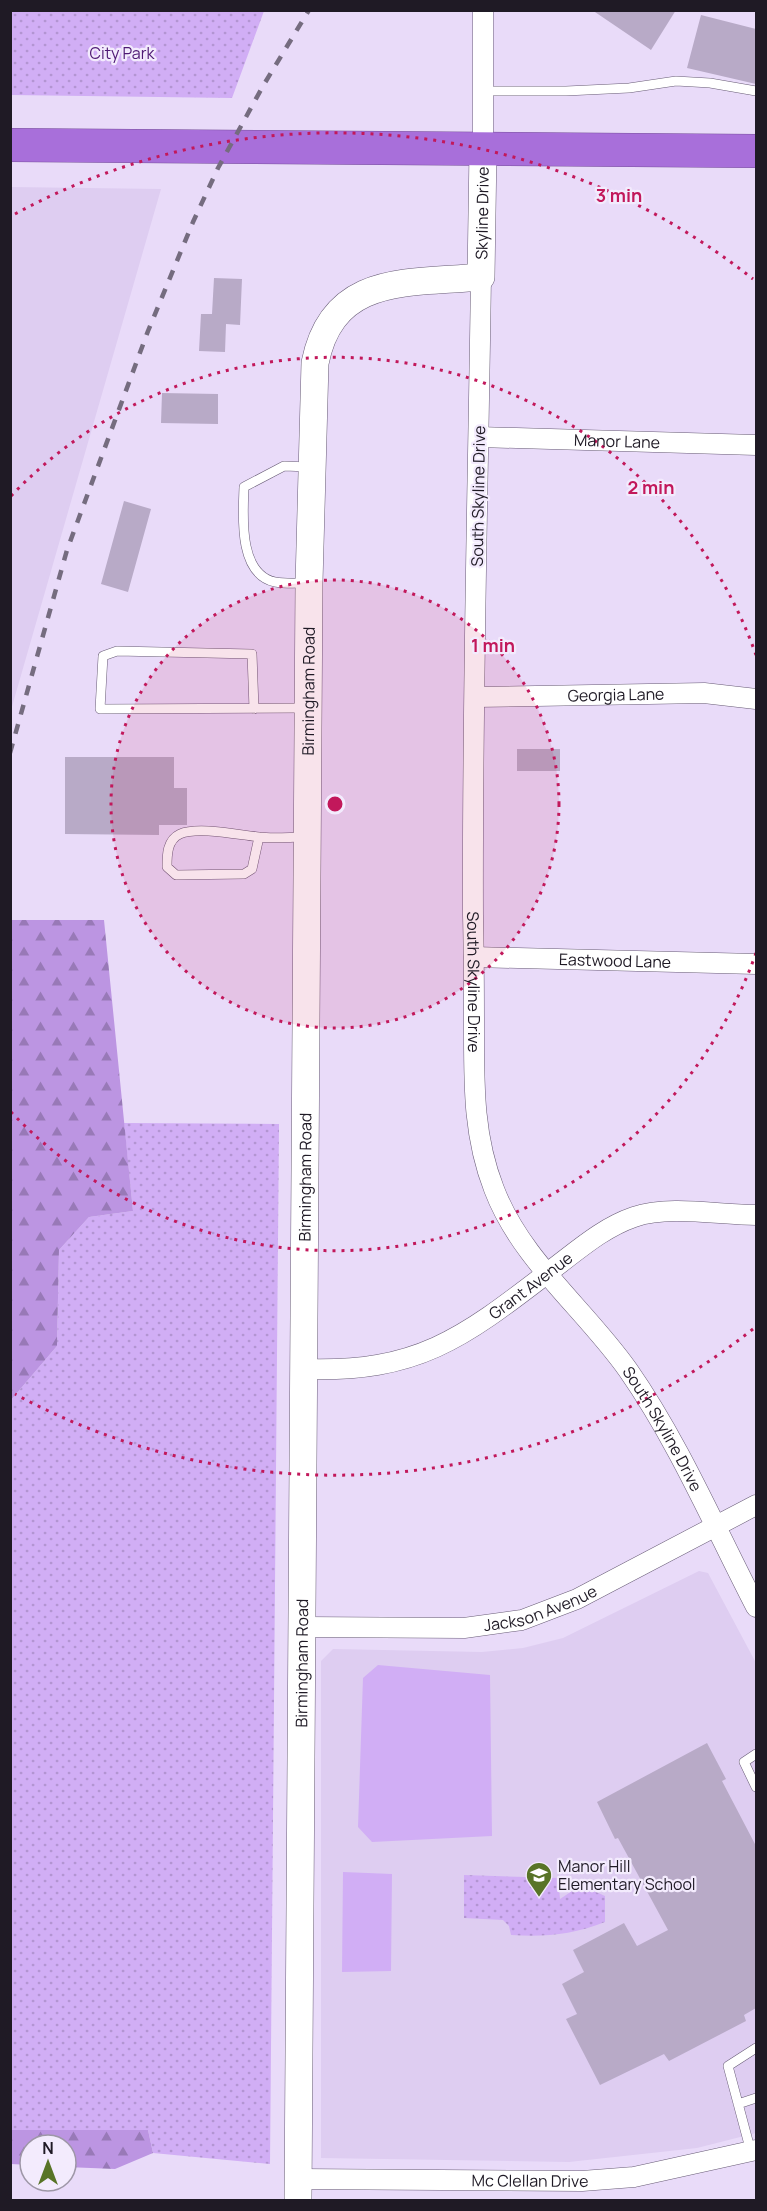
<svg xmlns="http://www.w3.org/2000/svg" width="767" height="2211" font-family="Manrope,sans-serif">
<defs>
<pattern id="green-dots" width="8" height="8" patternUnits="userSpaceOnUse" patternTransform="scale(1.5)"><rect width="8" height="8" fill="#d1aef5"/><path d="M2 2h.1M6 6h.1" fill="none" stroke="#b395d2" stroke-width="1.8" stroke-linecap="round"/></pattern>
<pattern id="forest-firs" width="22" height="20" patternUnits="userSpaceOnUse" patternTransform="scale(1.5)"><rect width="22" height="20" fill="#bc95e2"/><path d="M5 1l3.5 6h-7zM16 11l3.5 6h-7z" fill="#9879b7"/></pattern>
</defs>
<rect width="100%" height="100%" fill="#e9dbf9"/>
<path fill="#decdf1" d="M 11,187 L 161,189 L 11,710 L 10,187 Z
M 699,1571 L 708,1573 L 756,1663 L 756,2133 L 697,2148 L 569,2162 L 321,2158 L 321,1661 L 333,1649 L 482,1652 L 523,1648 L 563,1638 Z"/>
<path fill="url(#green-dots)" d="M 11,10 L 264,10 L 264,11 L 232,98 L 11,95 Z
M 124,1123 L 279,1124 L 270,2164 L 153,2153 L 148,2130 L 11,2130 L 11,1400 L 57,1346 L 59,1250 L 89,1217 L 133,1211 Z
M 464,1875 L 558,1878 L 560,1899 L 581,1885 L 605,1896 L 605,1922 C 572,1935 545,1937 511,1935 L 509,1926 L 503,1920 L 464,1918 Z"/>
<path fill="url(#forest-firs)" d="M 11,920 L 104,920 L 133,1211 L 89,1217 L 59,1250 L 57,1346 L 11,1400 Z
M 11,2130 L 148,2130 L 153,2153 L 115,2169 L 66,2167 L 66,2145 L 30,2145 L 30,2165 L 11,2164 Z"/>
<path fill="#d1aef5" d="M 378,1665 L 490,1675 L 492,1836 L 372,1842 L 358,1827 L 363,1678 Z
M 343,1872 L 392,1874 L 391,1971 L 342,1972 Z"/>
<path fill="#b8aac7" d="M 592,10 L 676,10 L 651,50 Z
M 701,15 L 756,29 L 756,84 L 687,68 Z
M 214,278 L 242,279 L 240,325 L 226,324 L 225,352 L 199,351 L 201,314 L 212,314 Z
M 162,393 L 218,394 L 218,424 L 161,423 Z
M 124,501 L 151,509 L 128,592 L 101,584 Z
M 517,749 L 560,749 L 560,771 L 517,771 Z
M 65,757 L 174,757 L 174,788 L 187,788 L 187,825 L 159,825 L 159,835 L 65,834 Z
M 707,1743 L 726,1779 L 722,1781 L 756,1846 L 756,2008 L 744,2015 L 746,2021 L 669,2061 L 664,2054 L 600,2085 L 566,2019 L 577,2014 L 562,1984 L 584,1972 L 573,1950 L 624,1923 L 637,1946 L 668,1930 L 618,1838 L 615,1839 L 597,1802 Z"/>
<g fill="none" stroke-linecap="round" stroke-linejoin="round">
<g stroke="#685c76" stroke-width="10">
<path id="lane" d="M 483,91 L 566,91 L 629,88 L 676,81 L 710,83 L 756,91
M 307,583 C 297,583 285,584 275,582 C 238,574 243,515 244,487 L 284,466 L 309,467
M 254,709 L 252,654 L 117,651 L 103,656 L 100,709 L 306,708
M 259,837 L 252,869 L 244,874 L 176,875 L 167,867 C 167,855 167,840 180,834 C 198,826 239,835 259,837 C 274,839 290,837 305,837
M 756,1754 L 744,1762 L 756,1787
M 738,2104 L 756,2098
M 751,2152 L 728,2066 L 756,2048"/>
</g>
<g stroke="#685c76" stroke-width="21">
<g id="street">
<path d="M 483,10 L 483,150"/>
<path id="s1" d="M 481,277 C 478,489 472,702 473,915 C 474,955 474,995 474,1035 C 474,1089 474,1138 494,1189 C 521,1260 585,1309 628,1370 C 679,1443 715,1528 756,1607"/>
<path id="s2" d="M 479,437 L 756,445"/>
<path id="s3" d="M 475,697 L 704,693 L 756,699"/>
<path id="s4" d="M 474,957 L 756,964"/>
<path id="s5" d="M 304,1369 C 419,1373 464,1337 550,1271 C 577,1251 602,1228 634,1217 C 670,1205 719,1215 756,1215"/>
<path id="s6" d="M 303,1627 L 464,1628 L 522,1620 L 577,1599 L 756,1505"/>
<path id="s7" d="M 299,2179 L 582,2181 L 634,2177 L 756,2150"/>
</g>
</g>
<g stroke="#685c76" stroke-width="28">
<g id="secondary">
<path id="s8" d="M 298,2200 L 309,583 L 315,363 C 333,273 408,284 481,277 L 483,150"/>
</g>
</g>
<g stroke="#78519b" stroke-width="34">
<path id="highway" d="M 10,145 L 756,151"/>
</g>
<use href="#lane" stroke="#fff" stroke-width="9"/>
<use href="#street" stroke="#fff" stroke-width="20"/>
<use href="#secondary" stroke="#fff" stroke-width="27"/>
<use href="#highway" stroke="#a86fda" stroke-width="33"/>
<path stroke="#756c7f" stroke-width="4.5" stroke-dasharray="10 10" stroke-linecap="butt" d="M 10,753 L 67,550 L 148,331 L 193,222 L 218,168 L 263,86 L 309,10"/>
</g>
<circle cx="335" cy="804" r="224" fill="#c2185b" fill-opacity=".12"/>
<g fill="none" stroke="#c2185b" stroke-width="3" stroke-dasharray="3 6">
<circle cx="335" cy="804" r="224"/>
<path d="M756 953A447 447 0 0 1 11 1112M11 496A447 447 0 0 1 756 655"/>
<path d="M753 1329A671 671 0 0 1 15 1394M15 214A671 671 0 0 1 753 279"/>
</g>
<defs>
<g id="school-pin" transform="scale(1.35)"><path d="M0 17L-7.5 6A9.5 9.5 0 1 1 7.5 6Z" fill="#587427" stroke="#f3ebfd"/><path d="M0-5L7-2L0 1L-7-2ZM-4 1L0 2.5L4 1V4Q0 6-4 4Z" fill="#fff"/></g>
</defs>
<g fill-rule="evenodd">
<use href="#school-pin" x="539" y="1875"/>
</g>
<g text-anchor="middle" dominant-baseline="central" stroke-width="4.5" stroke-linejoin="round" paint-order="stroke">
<g font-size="16" fill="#4e1974" stroke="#f3ebfd">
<text x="122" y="53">City Park</text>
</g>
<g font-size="16" fill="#1f1a25" stroke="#f3ebfd">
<text stroke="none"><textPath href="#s8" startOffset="2108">Skyline Drive</textPath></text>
<text stroke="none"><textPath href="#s2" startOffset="138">Manor Lane</textPath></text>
<text transform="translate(478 496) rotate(-89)">South Skyline Drive</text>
<text stroke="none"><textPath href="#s8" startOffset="1509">Birmingham Road</textPath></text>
<text stroke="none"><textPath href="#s3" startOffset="141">Georgia Lane</textPath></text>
<text stroke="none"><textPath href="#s4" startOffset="141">Eastwood Lane</textPath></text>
<text stroke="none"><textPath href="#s1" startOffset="705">South Skyline Drive</textPath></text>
<text stroke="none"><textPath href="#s8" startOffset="1023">Birmingham Road</textPath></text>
<text stroke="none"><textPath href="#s5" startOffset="248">Grant Avenue</textPath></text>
<text stroke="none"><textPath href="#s1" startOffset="1209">South Skyline Drive</textPath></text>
<text stroke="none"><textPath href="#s6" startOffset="240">Jackson Avenue</textPath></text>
<text stroke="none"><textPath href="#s8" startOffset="537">Birmingham Road</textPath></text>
<text stroke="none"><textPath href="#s7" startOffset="231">Mc Clellan Drive</textPath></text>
</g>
<g font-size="16" fill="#1f1a25" stroke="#f3ebfd" text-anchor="start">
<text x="558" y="1866">Manor Hill<tspan x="558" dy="18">Elementary School</tspan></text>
</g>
</g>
<circle cx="335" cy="804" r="9" fill="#c2185b" stroke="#f3ebfd" stroke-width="3"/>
<g font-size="18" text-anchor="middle" font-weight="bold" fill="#c2185b" stroke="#f3ebfd" stroke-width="4.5" stroke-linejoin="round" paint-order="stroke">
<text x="619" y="202">3 min</text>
<text x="651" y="494">2 min</text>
<text x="493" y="652">1 min</text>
</g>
<rect width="767" height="2211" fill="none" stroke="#1f1a25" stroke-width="24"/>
<g transform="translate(48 2163)"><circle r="28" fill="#f3ebfd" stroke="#9e97a7" stroke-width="1.5"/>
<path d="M0-4.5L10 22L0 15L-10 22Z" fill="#587427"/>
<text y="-9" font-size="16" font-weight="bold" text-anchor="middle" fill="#1f1a25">N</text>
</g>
</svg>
